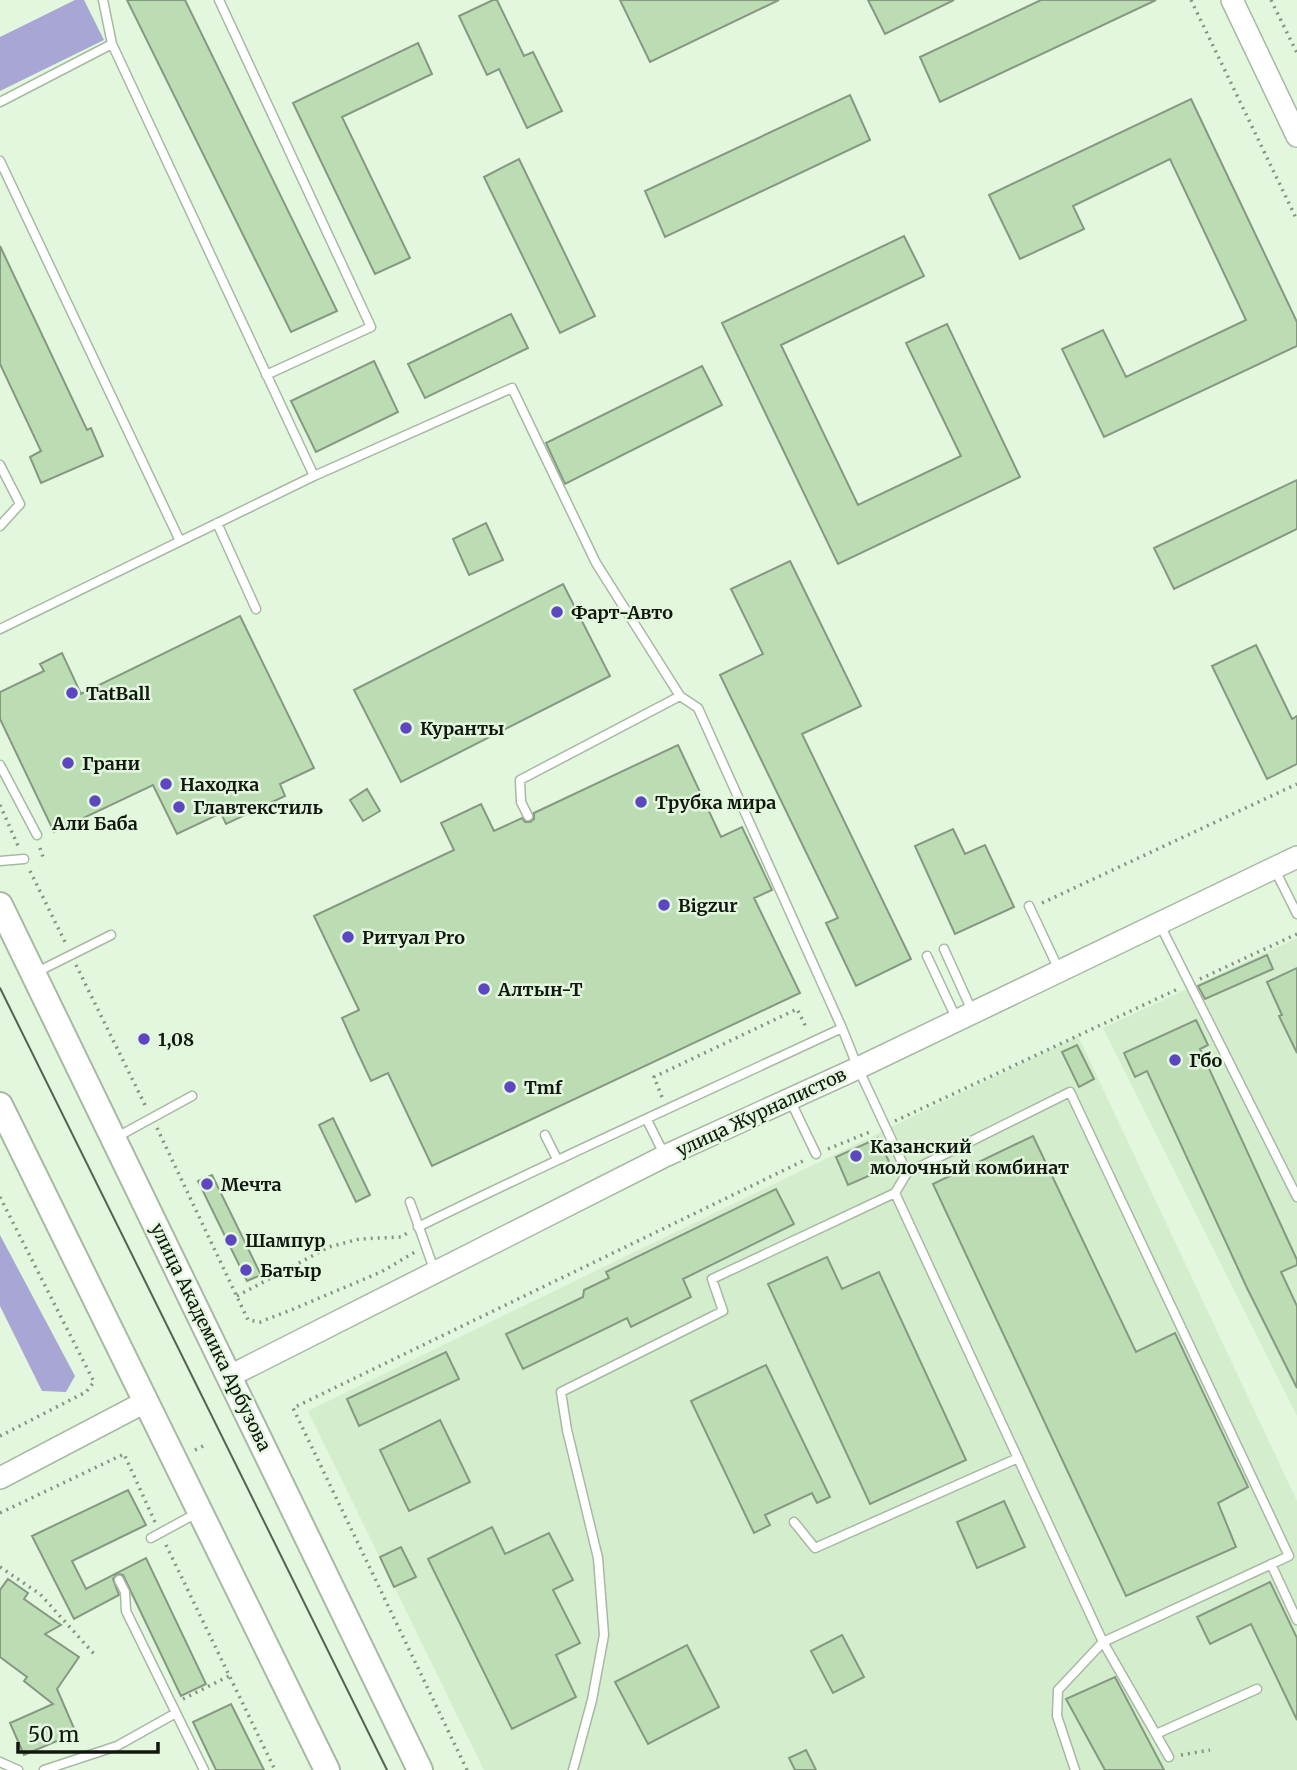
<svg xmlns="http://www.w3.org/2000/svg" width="1297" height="1770" font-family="Merriweather,serif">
<rect width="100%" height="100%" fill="#e2f7dd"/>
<path fill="#d3edcd" d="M 1297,938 L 1297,1416 L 1103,1028 Z
M 1078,1036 L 1297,1501 L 1297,1770 L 484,1770 L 308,1411 Z"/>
<path fill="#a7a6d4" d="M 75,0 L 84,0 L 104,40 L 0,91 L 0,37 Z
M 0,1235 L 75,1376 L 66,1392 L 42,1391 L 0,1306 Z"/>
<path fill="#bcddb4" stroke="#859981" stroke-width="2" d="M 127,0 L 185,0 L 337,311 L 291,332 Z
M 493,0 L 497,0 L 524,56 L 533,52 L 562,111 L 527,128 L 499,69 L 487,75 L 459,16 Z
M 620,0 L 779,0 L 650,62 Z
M 868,0 L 954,0 L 885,34 Z
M 1041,0 L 1156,0 L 940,102 L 920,57 Z
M 418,43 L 432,74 L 342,117 L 410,258 L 375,274 L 293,103 Z
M 850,95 L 870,140 L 665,237 L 645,191 Z
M 1191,99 L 1297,322 L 1297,346 L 1104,437 L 1062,349 L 1103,330 L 1126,377 L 1246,320 L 1170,159 L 1073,206 L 1084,229 L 1020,259 L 989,195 Z
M 519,159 L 595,316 L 560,333 L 484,177 Z
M 904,236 L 924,276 L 781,345 L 858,505 L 961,456 L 906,343 L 947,324 L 1020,477 L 838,564 L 722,323 Z
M 0,246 L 87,430 L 91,428 L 103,456 L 41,483 L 30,457 L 41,451 L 0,364 Z
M 511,314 L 528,348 L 425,398 L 408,364 Z
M 374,361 L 398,412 L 316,452 L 291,401 Z
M 702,366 L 722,405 L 565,484 L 546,443 Z
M 1297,480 L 1297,529 L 1174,589 L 1154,548 Z
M 486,523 L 503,560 L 469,575 L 453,539 Z
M 790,561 L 861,706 L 802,734 L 911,959 L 856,986 L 826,923 L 838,918 L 720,675 L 763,654 L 731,589 Z
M 563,584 L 610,676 L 401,782 L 354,690 Z
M 240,616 L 314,768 L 280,784 L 285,796 L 226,824 L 221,813 L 177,834 L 153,785 L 54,832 L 0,719 L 0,692 L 44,671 L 40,664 L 62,653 L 81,694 Z
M 1256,645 L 1292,719 L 1297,716 L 1297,764 L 1267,779 L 1212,666 Z
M 678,745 L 721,837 L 742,827 L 772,890 L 754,898 L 800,993 L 432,1166 L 388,1073 L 371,1081 L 356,1049 L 342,1018 L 359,1010 L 314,916 L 454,850 L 441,823 L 481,804 L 494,831 L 522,818 L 525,822 L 530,822 L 534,819 L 534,813 Z
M 367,789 L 380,811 L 363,821 L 350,800 Z
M 953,829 L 965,854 L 985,845 L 1014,907 L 955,934 L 915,846 Z
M 1267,955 L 1273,969 L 1205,999 L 1198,986 Z
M 1297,968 L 1297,1053 L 1279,1016 L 1282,1015 L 1267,982 Z
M 1196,1020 L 1208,1045 L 1200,1049 L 1297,1260 L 1297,1265 L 1281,1272 L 1297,1306 L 1297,1388 L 1247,1288 L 1147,1071 L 1135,1077 L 1124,1053 Z
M 1077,1045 L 1094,1079 L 1079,1087 L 1062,1052 Z
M 333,1118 L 370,1195 L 356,1202 L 319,1125 Z
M 1033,1136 L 1136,1352 L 1175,1333 L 1248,1487 L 1218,1503 L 1236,1547 L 1126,1596 L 933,1184 Z
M 878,1138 L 891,1166 L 848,1185 L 836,1157 Z
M 212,1175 L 261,1275 L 247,1281 L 198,1181 Z
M 776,1189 L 794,1224 L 683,1279 L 691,1297 L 631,1327 L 627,1318 L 523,1369 L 506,1334 L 583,1297 L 584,1290 L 609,1278 L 606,1272 Z
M 827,1257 L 842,1289 L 879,1272 L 966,1460 L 870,1504 L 768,1284 Z
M 446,1352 L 459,1379 L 359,1426 L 347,1399 Z
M 766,1365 L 830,1497 L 817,1503 L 812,1493 L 765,1515 L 770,1525 L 754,1533 L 691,1401 Z
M 440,1420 L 470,1482 L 409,1511 L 380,1450 Z
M 128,1490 L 146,1525 L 72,1561 L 86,1589 L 146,1558 L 206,1684 L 181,1696 L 123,1575 L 117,1574 L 113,1579 L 119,1595 L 74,1619 L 32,1536 Z
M 1004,1501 L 1025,1547 L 977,1568 L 957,1522 Z
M 492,1527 L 505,1554 L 549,1533 L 573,1580 L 553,1590 L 580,1643 L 556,1655 L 576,1697 L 512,1729 L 428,1559 Z
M 401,1547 L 416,1577 L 394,1587 L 380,1557 Z
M 8,1579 L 28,1593 L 24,1599 L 61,1625 L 45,1634 L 79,1657 L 57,1689 L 76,1733 L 24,1755 L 10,1723 L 53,1704 L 24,1681 L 27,1677 L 0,1657 L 0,1590 Z
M 1270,1582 L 1297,1638 L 1297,1720 L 1251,1624 L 1210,1644 L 1197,1617 Z
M 842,1635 L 864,1677 L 833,1693 L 811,1651 Z
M 687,1645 L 719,1707 L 648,1744 L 615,1682 Z
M 1115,1677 L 1164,1770 L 1105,1770 L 1066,1699 Z
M 231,1704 L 264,1770 L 216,1770 L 193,1722 Z
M 806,1750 L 816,1770 L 795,1770 L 789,1758 Z"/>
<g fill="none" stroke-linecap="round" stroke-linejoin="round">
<g stroke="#a6baa2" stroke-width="11">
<path id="lane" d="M 103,0 L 112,44 L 314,476
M 219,0 L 371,327 L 266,375
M 0,102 L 112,44
M 0,161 L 180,541
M 0,465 L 20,504 L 0,526
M 217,523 L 256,609
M 0,629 L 314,476 L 512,388 L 596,563 L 680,696 L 698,708 L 842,1028 L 858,1068 L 907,1173 L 895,1193 L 712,1279 L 723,1311 L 561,1392 L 567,1430 L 598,1558 L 604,1635 L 592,1700 L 573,1770
M 0,765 L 37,835
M 528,816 L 521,802 L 520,780 L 680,696
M 0,861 L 24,859
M 1275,870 L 1297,914
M 1029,906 L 1059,970
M 1160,925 L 1297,1197
M 944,949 L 973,1013
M 927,956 L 957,1020
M 35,973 L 111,935
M 790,1100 L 816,1154
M 647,1120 L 665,1156
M 545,1135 L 557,1159
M 117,1137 L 192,1096
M 907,1173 L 1070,1092 L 1289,1556 L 1103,1642 L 1169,1757
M 895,1193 L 1103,1642 L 1058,1690 L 1057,1716 L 1075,1770
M 410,1202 L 435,1272
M 418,1227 C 558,1158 701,1094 842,1028
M 794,1522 L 815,1548 L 1018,1458
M 151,1538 L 197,1513
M 1271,1564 L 1297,1620
M 119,1580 L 125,1592 L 126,1611 L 204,1770
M 1156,1734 L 1257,1689
M 0,1762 L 18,1770
M 44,1770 L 117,1746 L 176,1713"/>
</g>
<g stroke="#a6baa2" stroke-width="24">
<path id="secondary" d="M 1232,0 L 1297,136
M 230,1376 L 665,1156 L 858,1068 L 1297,857
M 0,1478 L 145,1402"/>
</g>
<g stroke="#a6baa2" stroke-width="28">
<path id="primary" d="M 0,905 L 420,1770
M 0,1105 L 327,1770"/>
</g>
<path stroke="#859481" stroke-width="3.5" stroke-dasharray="2 5" stroke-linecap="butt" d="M 1191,0 L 1297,220
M 1271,0 L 1297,53
M 0,805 L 19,848
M 40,848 L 44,860
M 30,871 L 67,946
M 1042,903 L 1297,784
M 76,965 L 147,1109
M 1200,979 L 1297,934
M 662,1097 L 654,1077 L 797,1009 L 807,1029
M 895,1121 L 1180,988
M 157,1128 L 248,1320 L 260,1322 L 291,1310 L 381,1272 L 415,1252
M 828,1149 L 872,1131
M 0,1197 L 94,1382 L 86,1392 L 0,1436
M 237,1296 L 329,1247 L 359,1239 L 401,1237 L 409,1232
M 195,1450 L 207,1444
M 0,1513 L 124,1454 L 155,1522
M 166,1545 L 275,1770
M 0,1567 L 40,1594 L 95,1655
M 183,1699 L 229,1676
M 1181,1755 L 1210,1750
M 467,1770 L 293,1408 L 805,1160"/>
<use href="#lane" stroke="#fff" stroke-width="8"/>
<use href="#secondary" stroke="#fff" stroke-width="21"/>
<use href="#primary" stroke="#fff" stroke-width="24"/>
<path stroke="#556152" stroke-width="2" d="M 0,988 L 387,1770"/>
</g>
<g fill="#5d47c0" stroke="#e2f7dd" stroke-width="2.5">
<circle cx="557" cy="612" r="7"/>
<circle cx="72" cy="693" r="7"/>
<circle cx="406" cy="728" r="7"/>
<circle cx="68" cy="763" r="7"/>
<circle cx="166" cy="784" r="7"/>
<circle cx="95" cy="801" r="7"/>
<circle cx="641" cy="802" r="7"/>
<circle cx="179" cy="807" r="7"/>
<circle cx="664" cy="905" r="7"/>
<circle cx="348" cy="937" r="7"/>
<circle cx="484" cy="989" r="7"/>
<circle cx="144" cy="1039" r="7"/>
<circle cx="1175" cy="1060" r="7"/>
<circle cx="510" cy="1087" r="7"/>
<circle cx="856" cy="1156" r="7"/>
<circle cx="207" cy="1184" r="7"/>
<circle cx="231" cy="1240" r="7"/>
<circle cx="246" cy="1270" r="7"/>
</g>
<g text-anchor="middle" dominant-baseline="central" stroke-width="5" stroke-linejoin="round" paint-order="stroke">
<g font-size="18" font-weight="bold" fill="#10170e" stroke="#e2f7dd" text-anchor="start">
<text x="571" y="612">Фарт-Авто</text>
<text x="86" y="693">TatBall</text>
<text x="420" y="728">Куранты</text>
<text x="82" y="763">Грани</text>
<text x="180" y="784">Находка</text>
<text x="655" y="802">Трубка мира</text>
<text x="193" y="807">Главтекстиль</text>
<text x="95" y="823" text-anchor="middle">Али Баба</text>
<text x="678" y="905">Bigzur</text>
<text x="362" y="937">Ритуал Pro</text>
<text x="498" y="989">Алтын-Т</text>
<text x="158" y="1039">1,08</text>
<text x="1189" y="1060">Гбо</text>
<text x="524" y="1087">Tmf</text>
<text x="870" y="1146">Казанский<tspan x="870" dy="21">молочный комбинат</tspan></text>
<text x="221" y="1184">Мечта</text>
<text x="245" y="1240">Шампур</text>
<text x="260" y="1270">Батыр</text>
</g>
<g font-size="18" fill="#10170e" stroke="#e2f7dd">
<text transform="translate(761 1112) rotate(-25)">улица Журналистов</text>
<text transform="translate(211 1337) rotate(64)">улица Академика Арбузова</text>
</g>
</g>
<path d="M18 1742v10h140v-10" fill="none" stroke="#10170e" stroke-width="3.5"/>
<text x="28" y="1742" font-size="21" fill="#10170e" stroke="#e2f7dd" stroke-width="5" paint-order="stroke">50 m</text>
</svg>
